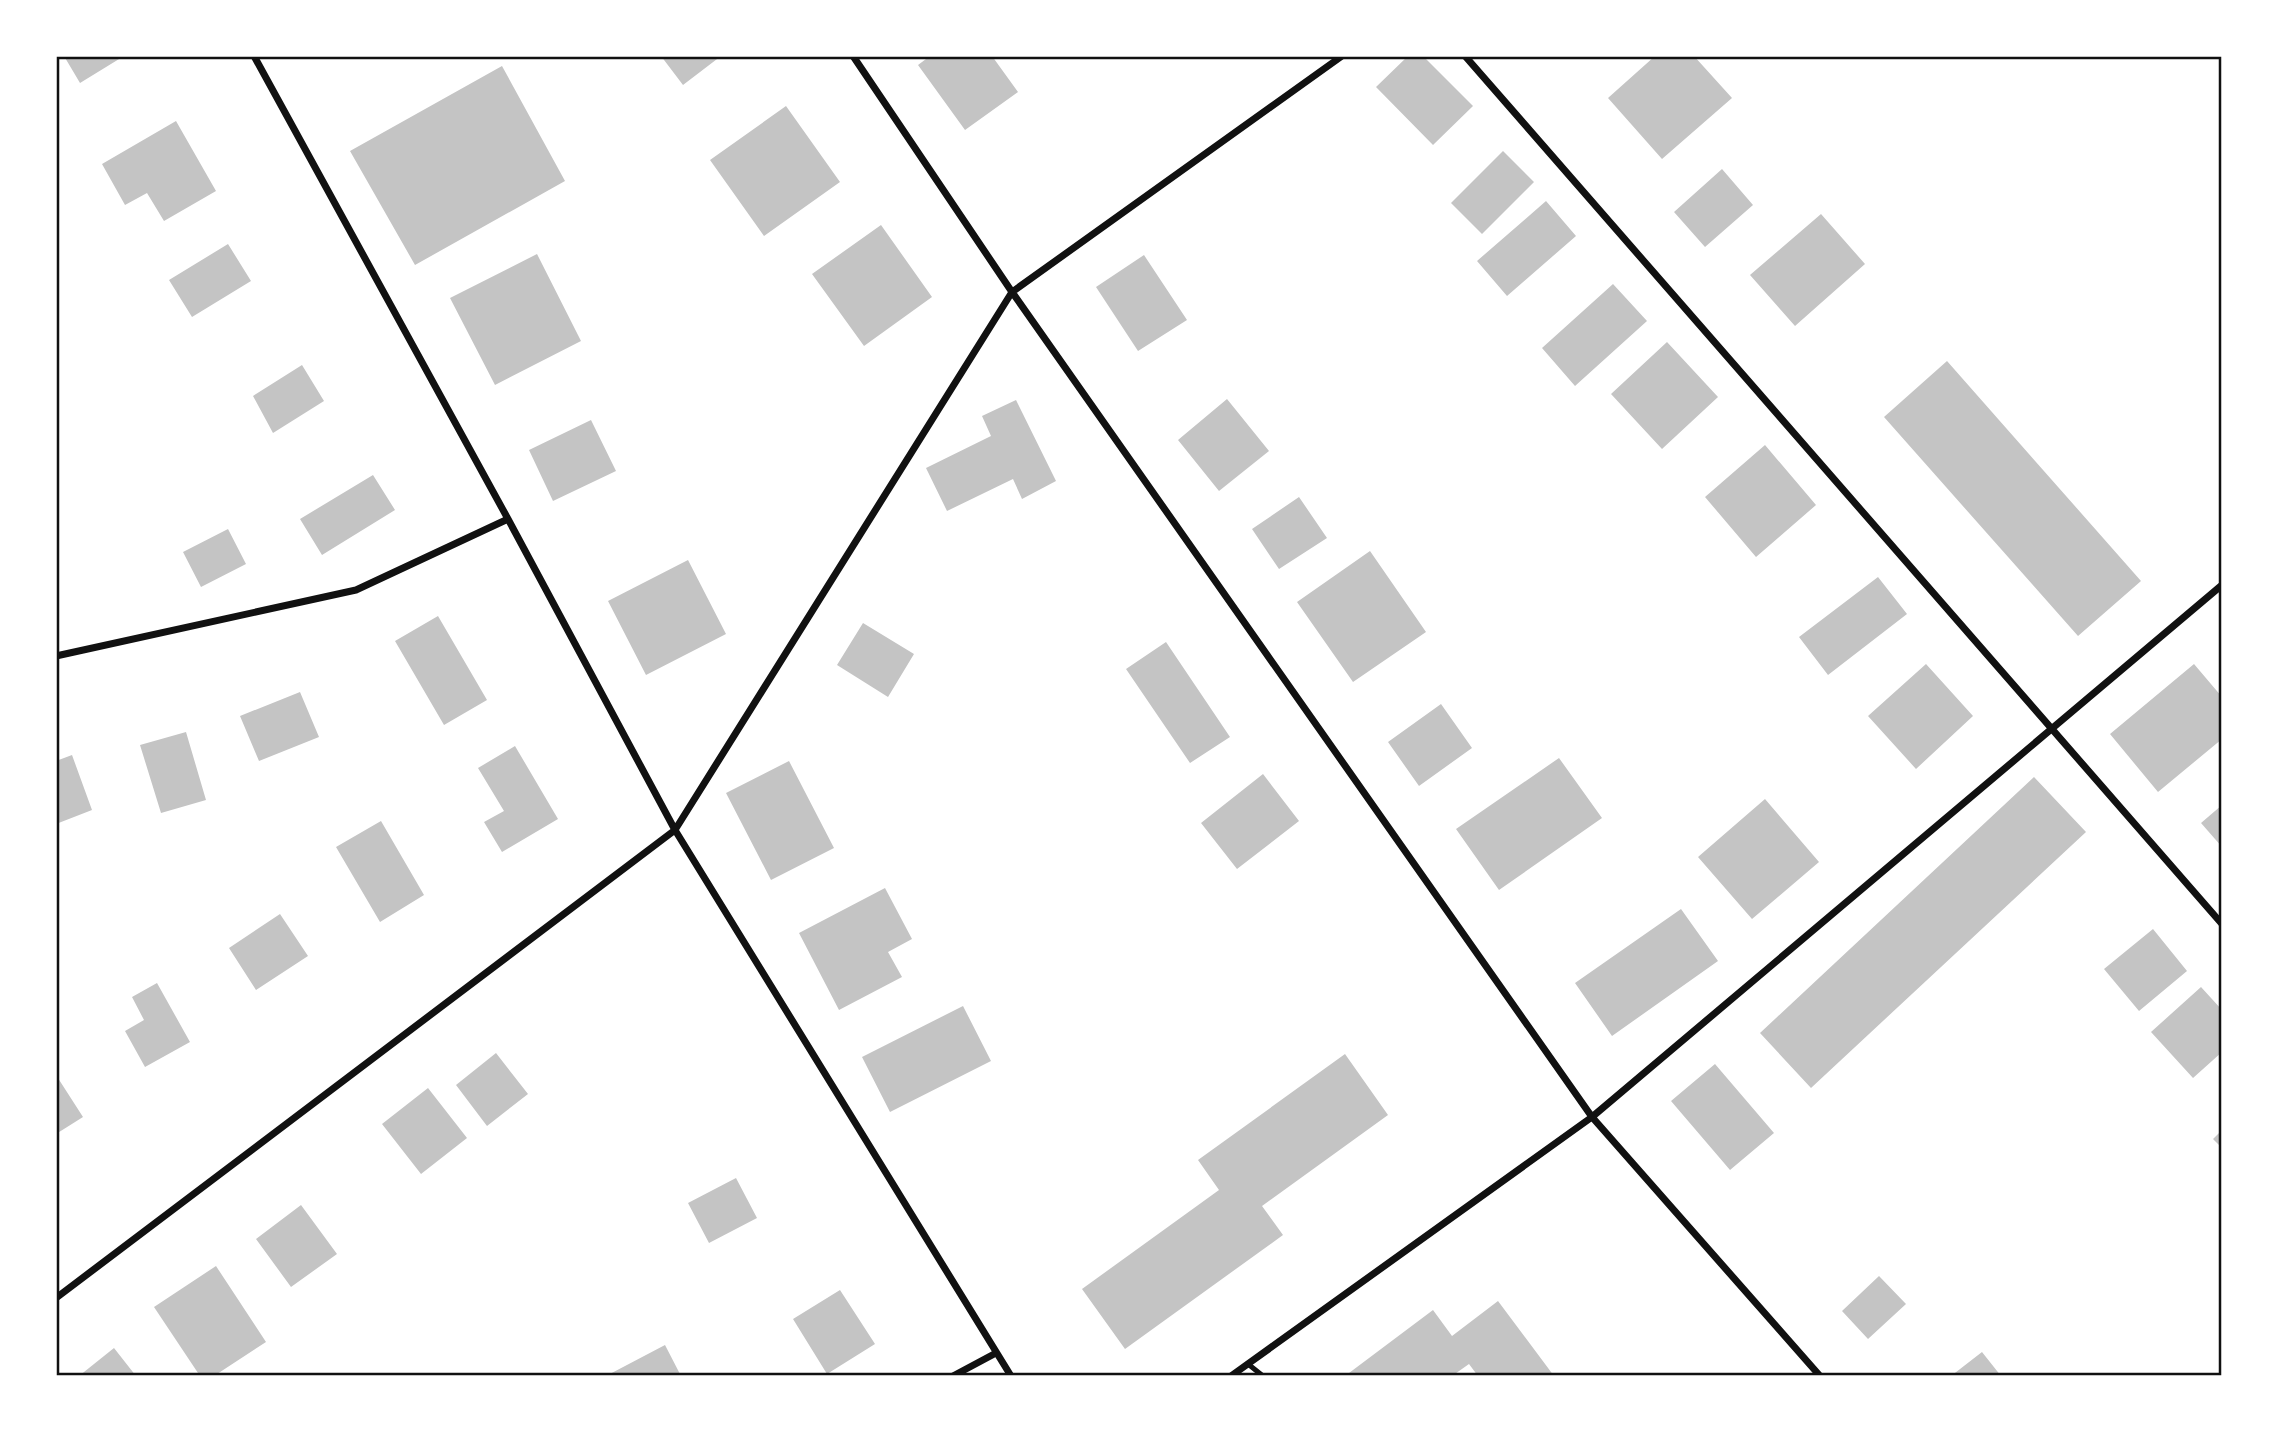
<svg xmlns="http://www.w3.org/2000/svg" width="2278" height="1432" font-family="'PT Sans Narrow',sans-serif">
<rect width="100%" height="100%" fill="#fff"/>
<path fill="#c4c4c4" d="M 64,56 L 124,56 L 80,83 Z
M 661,56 L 721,56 L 683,85 Z
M 930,56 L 992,56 L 1018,92 L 965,130 L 918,65 Z
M 1408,56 L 1423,56 L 1473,106 L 1433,145 L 1376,87 Z
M 1655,56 L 1694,56 L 1732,98 L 1662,159 L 1608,98 Z
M 502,66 L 565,181 L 415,265 L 350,151 Z
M 786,106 L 840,182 L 764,236 L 710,160 Z
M 176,121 L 216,191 L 164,221 L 147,193 L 125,205 L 102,164 Z
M 1503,151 L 1534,182 L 1482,234 L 1451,203 Z
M 1722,169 L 1753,205 L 1705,247 L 1674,212 Z
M 1546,201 L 1576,236 L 1507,296 L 1477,261 Z
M 1821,214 L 1865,264 L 1795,326 L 1750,275 Z
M 881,225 L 932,297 L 864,346 L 812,274 Z
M 228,244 L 251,281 L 192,317 L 169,280 Z
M 537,254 L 581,341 L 495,385 L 450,298 Z
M 1144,255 L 1187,320 L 1138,351 L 1096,287 Z
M 1613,284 L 1647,321 L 1575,386 L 1542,348 Z
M 1667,342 L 1718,397 L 1662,449 L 1611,394 Z
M 1947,361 L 2141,581 L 2078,636 L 1884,417 Z
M 302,365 L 324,401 L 273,433 L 253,396 Z
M 1227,399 L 1269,451 L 1219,491 L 1178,440 Z
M 1016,400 L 1056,481 L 1022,499 L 1013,479 L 947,511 L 926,468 L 991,436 L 982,416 Z
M 591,420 L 616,471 L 553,501 L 529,450 Z
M 1765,445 L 1816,505 L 1756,557 L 1705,497 Z
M 373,475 L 395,510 L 322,555 L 300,519 Z
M 1299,497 L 1327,538 L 1279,569 L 1252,529 Z
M 228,529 L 246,564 L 201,587 L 183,552 Z
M 1370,551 L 1426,632 L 1353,682 L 1297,602 Z
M 688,560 L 726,634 L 646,675 L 608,601 Z
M 1878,577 L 1907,614 L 1828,675 L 1799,637 Z
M 438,616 L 487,700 L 444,725 L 395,641 Z
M 863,623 L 914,654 L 888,697 L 837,665 Z
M 1166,642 L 1230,737 L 1190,763 L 1126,669 Z
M 1926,664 L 1973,716 L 1916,769 L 1868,716 Z
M 2194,664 L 2222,697 L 2222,739 L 2158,792 L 2110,734 Z
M 300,692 L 319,737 L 259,761 L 240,716 Z
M 1441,704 L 1472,748 L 1419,786 L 1388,742 Z
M 186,732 L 206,800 L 161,813 L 140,745 Z
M 515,746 L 558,819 L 502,852 L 484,822 L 504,811 L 478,768 Z
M 72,755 L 92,810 L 56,824 L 56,761 Z
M 1559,758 L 1602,818 L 1499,890 L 1456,829 Z
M 789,761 L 834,848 L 771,880 L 726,793 Z
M 1263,774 L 1299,821 L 1237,869 L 1201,823 Z
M 2034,777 L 2086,832 L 1811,1088 L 1760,1033 Z
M 1765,799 L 1819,862 L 1752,919 L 1698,857 Z
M 2222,805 L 2222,847 L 2201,823 Z
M 381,821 L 424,895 L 380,922 L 336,847 Z
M 885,888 L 912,939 L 888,952 L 902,977 L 839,1010 L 799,933 Z
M 1681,909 L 1718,961 L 1612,1036 L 1575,983 Z
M 280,914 L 308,956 L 256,990 L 229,948 Z
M 2153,929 L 2187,971 L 2139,1011 L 2104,969 Z
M 157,983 L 190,1042 L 145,1067 L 125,1031 L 144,1020 L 132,997 Z
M 2201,987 L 2222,1010 L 2222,1052 L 2193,1078 L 2151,1032 Z
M 963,1006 L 991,1061 L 890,1112 L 862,1057 Z
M 496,1053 L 528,1094 L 487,1126 L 456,1085 Z
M 1345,1054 L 1388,1115 L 1262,1206 L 1283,1235 L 1125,1349 L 1082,1289 L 1219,1190 L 1198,1160 Z
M 1715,1064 L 1774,1133 L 1730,1170 L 1671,1101 Z
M 56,1075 L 83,1117 L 56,1134 Z
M 428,1088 L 467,1138 L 421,1174 L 382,1124 Z
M 2222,1130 L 2222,1148 L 2213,1139 Z
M 736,1178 L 757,1218 L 709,1243 L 688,1203 Z
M 301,1205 L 337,1254 L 291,1287 L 256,1239 Z
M 216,1266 L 266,1342 L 214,1376 L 200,1376 L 154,1307 Z
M 1879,1276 L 1906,1304 L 1868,1339 L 1842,1311 Z
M 840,1290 L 875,1344 L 827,1374 L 793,1319 Z
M 1498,1301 L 1554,1376 L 1478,1376 L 1469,1364 L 1452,1376 L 1345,1376 L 1433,1310 L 1452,1336 Z
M 665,1345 L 681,1376 L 606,1376 Z
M 114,1348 L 136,1376 L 79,1376 Z
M 1982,1352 L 2001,1376 L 1951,1376 Z"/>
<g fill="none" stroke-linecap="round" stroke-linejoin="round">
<path stroke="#111" stroke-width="5" d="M 1248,1364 L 1263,1376"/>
<path stroke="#111" stroke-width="7" d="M 254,56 L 508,519 L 675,830 L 1011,1376
M 853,56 L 1012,292 L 1592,1117 L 1820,1376
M 1465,56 L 2222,924
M 56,656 L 356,590 L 508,519
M 56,1298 L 675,830 L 1012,292 L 1342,56
M 953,1376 L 996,1353
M 1231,1376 L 1592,1117 L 2222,585"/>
</g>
<rect width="2278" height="1432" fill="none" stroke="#ffffff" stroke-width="116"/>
<rect x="58" y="58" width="2162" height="1316" fill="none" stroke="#111" stroke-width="2.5"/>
</svg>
